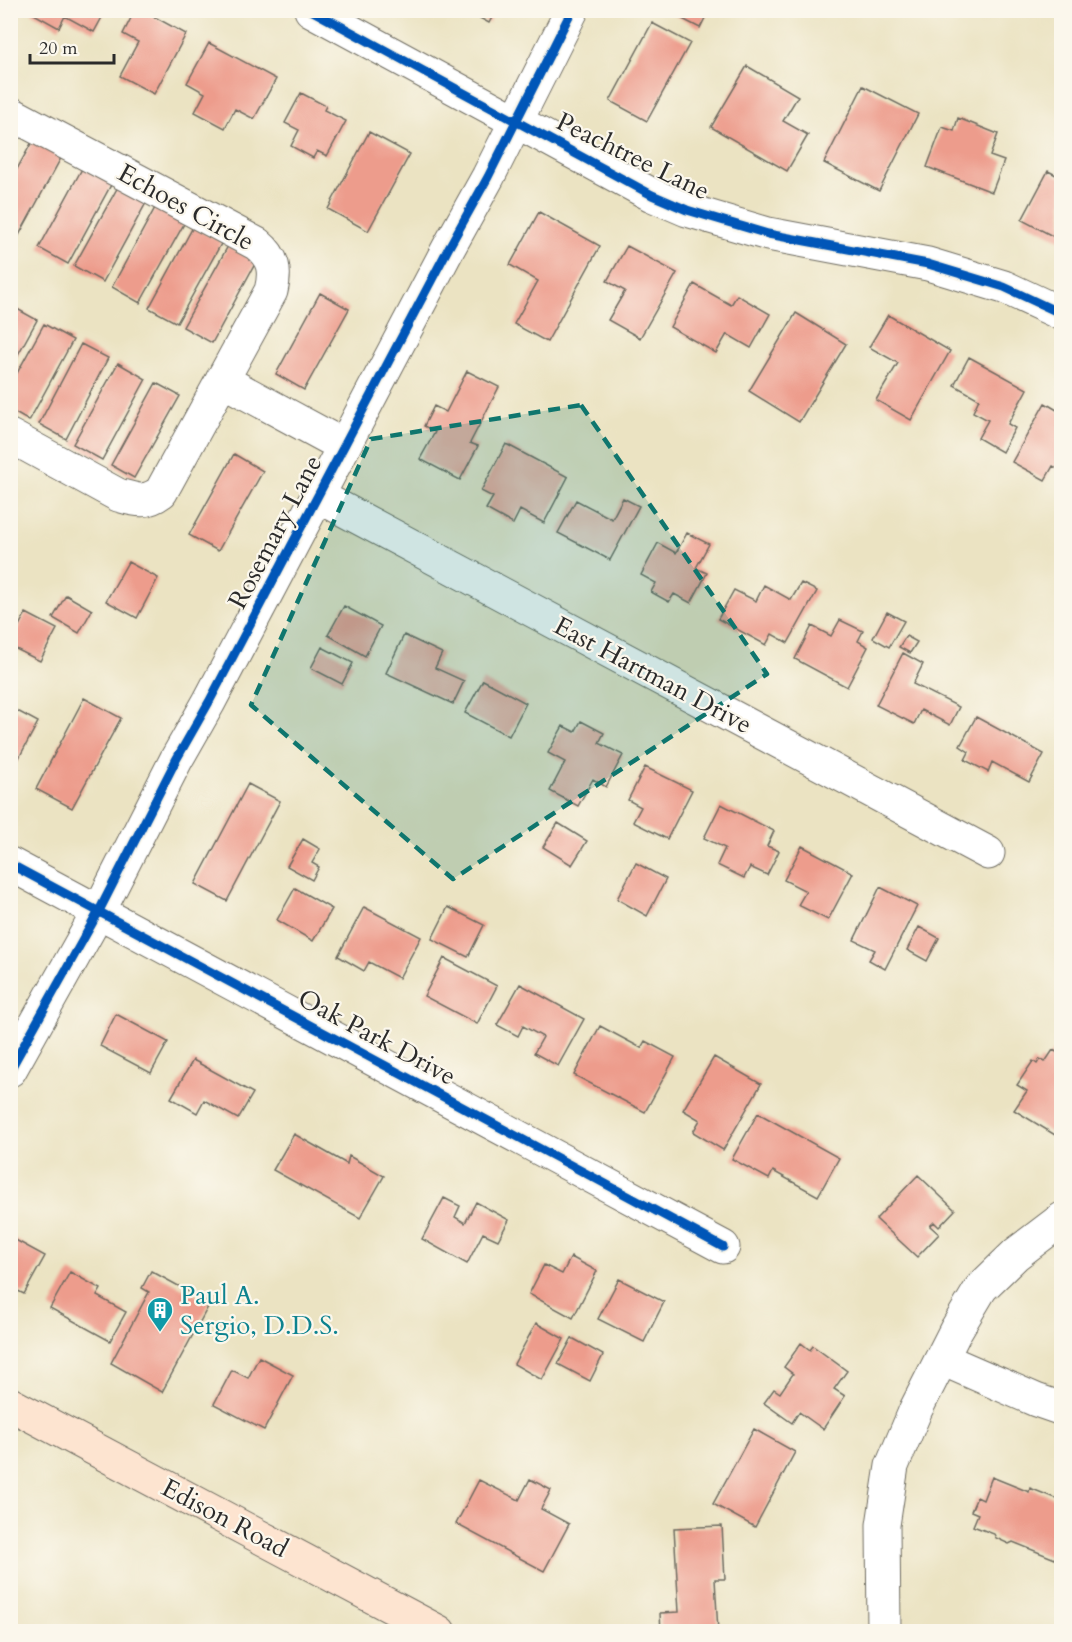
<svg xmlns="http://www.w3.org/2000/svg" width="1072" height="1642" font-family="Cardo,serif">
<rect width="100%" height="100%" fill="#fbf7ec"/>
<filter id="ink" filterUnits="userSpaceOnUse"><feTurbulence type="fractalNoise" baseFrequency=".0167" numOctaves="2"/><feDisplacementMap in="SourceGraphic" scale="12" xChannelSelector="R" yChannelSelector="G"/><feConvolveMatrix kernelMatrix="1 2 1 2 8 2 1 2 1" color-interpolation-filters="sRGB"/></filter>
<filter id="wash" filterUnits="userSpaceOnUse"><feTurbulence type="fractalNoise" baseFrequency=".008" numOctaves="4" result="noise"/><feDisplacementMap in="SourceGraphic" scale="24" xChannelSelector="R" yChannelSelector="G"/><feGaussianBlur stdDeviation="1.35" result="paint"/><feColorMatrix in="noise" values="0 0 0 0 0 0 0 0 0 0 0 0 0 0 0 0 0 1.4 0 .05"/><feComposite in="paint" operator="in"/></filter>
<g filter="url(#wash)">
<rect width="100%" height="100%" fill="#ebe3c2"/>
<g id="blocks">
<path fill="#ed9c8c" d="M 33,10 L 106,10 L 94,32 L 65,16 L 59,28 L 32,13 Z
M 135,10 L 142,10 L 186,34 L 154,94 L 120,76 L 138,42 L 123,34 Z
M 465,10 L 496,10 L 489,23 Z
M 665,10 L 709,10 L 700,28 Z
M 652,23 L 690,43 L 647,121 L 610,101 Z
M 209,43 L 276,79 L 254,119 L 235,109 L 225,128 L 195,112 L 205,93 L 187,83 Z
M 747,66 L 798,96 L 783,121 L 808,135 L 787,171 L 711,127 Z
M 863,86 L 918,114 L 879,191 L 824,163 Z
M 301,93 L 326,106 L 324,110 L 346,121 L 327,156 L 317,151 L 313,158 L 291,146 L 299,130 L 285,123 Z
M 958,118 L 998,134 L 990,156 L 1004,161 L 992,192 L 927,167 L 942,127 L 954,131 Z
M 369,132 L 410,154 L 368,231 L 328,209 Z
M 33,140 L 62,156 L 18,237 L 10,233 L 10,182 Z
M 83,167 L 112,183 L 68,264 L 39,248 Z
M 1048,171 L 1062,178 L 1062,241 L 1022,220 Z
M 119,185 L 147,201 L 103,282 L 74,266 Z
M 156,206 L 185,222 L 140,303 L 112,287 Z
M 539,212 L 600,246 L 547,342 L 514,324 L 538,281 L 510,265 Z
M 193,227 L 222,242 L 177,323 L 149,308 Z
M 228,246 L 256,262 L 212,343 L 183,327 Z
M 627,246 L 677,273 L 640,338 L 608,320 L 625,291 L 607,281 Z
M 694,284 L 731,305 L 737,295 L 770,314 L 751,348 L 727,334 L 716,353 L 670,327 Z
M 320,293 L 349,309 L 304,390 L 276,374 Z
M 10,305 L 37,320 L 10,369 Z
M 796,313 L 846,344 L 799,422 L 749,391 Z
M 888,315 L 950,351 L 911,420 L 876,400 L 898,363 L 869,347 Z
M 44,324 L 73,340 L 29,421 L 10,410 L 10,386 Z
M 81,344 L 108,358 L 66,439 L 39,424 Z
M 969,357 L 1027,389 L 1008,424 L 1015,428 L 1002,452 L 978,438 L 988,420 L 973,412 L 979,399 L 954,385 Z
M 118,363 L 146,379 L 102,460 L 73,444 Z
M 467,371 L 499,387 L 470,443 L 478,446 L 460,480 L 420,459 L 435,432 L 424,426 L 434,406 L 446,412 Z
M 156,383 L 180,396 L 134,478 L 111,465 Z
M 1045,403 L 1062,413 L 1062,471 L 1053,466 L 1045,480 L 1012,462 Z
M 506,444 L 568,477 L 544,523 L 520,510 L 513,524 L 486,509 L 493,497 L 481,491 Z
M 234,454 L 263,471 L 218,551 L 189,535 Z
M 623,498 L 639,506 L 610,560 L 558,533 L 576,500 L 612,519 Z
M 687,533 L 709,544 L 696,568 L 707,573 L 691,603 L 674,594 L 669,602 L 651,592 L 656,583 L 641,575 L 658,543 L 676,553 Z
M 128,562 L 158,578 L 137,618 L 106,601 Z
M 801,583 L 817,591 L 788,643 L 772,634 L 766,645 L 718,619 L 734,590 L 756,601 L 764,585 L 791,600 Z
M 66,595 L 92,610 L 79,633 L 53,618 Z
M 344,606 L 381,626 L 365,656 L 328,635 Z
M 887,612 L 904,621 L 889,647 L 873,638 Z
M 26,613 L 57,629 L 40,661 L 10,646 L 10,642 Z
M 840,620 L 863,631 L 858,641 L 868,647 L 847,687 L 795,659 L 812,626 L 831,636 Z
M 404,635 L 442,653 L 435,668 L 464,681 L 453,704 L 386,673 Z
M 906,636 L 917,642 L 910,653 L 899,647 Z
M 322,647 L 353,663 L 342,684 L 311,668 Z
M 903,653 L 923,664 L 913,684 L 959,707 L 950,725 L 921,710 L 914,724 L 876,705 Z
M 483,680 L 526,703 L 509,736 L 465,713 Z
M 84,698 L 121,718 L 72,808 L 36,789 Z
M 10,707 L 38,722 L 12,771 L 10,770 Z
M 976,717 L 1044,754 L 1029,782 L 992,762 L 988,772 L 965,760 L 969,752 L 960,746 Z
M 581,721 L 604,733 L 599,743 L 623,755 L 606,787 L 593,779 L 578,806 L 550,791 L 565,762 L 548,753 L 563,726 L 575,732 Z
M 645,767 L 692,790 L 667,839 L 633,822 L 641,807 L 628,800 Z
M 248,784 L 280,801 L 227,901 L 195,884 Z
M 721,804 L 774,831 L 767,846 L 779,851 L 767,875 L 750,867 L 744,878 L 717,865 L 725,848 L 704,838 Z
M 558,823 L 587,841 L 572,865 L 543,847 Z
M 303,839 L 320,849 L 312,863 L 319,867 L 312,880 L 287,866 Z
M 802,846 L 853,873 L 828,920 L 798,905 L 806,891 L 784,880 Z
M 636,863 L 666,879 L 647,916 L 617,899 Z
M 880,887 L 917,906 L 885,969 L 869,960 L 875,950 L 854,940 Z
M 295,888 L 332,909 L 313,941 L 277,920 Z
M 364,907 L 421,937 L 399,978 L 369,962 L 364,971 L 338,956 Z
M 448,907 L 484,925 L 468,957 L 432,939 Z
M 919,927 L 939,938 L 927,961 L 907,950 Z
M 444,958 L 497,986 L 477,1024 L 424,996 Z
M 520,984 L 584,1019 L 558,1066 L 534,1053 L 543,1037 L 523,1026 L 518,1036 L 497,1025 Z
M 116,1014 L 168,1042 L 151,1073 L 100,1046 Z
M 600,1026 L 641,1048 L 645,1041 L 675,1057 L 645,1112 L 574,1075 Z
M 1053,1050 L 1062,1055 L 1062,1125 L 1055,1135 L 1014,1110 L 1027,1091 L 1017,1085 L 1033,1061 L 1037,1064 L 1040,1059 L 1045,1062 Z
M 714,1057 L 761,1084 L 723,1150 L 693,1132 L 700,1120 L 683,1110 Z
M 193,1060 L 253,1093 L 238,1119 L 204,1100 L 197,1113 L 171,1098 Z
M 758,1113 L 839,1158 L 818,1196 L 773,1171 L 769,1179 L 732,1159 Z
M 294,1134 L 347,1164 L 349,1156 L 384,1176 L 360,1218 L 273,1170 Z
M 918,1175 L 955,1210 L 939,1227 L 934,1222 L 930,1226 L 939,1234 L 917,1257 L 876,1219 Z
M 444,1198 L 460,1206 L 455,1217 L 465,1223 L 476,1202 L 509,1220 L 498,1240 L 483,1233 L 467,1264 L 422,1239 Z
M 10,1237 L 45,1256 L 24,1294 L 10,1287 Z
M 571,1257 L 597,1271 L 573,1318 L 529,1294 L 544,1265 L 562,1274 Z
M 151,1271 L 210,1303 L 162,1392 L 111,1363 L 149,1292 L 142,1288 Z
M 70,1272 L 101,1289 L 97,1296 L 126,1312 L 110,1341 L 50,1308 Z
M 619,1279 L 664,1302 L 644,1342 L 598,1319 Z
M 536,1323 L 564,1339 L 542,1380 L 514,1364 Z
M 572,1338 L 603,1355 L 590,1381 L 558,1364 Z
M 801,1343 L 810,1350 L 813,1346 L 847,1371 L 834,1389 L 845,1396 L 823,1429 L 799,1412 L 792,1423 L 764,1403 L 774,1389 L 780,1393 L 793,1374 L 784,1367 Z
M 259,1357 L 293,1375 L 264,1430 L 214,1404 L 232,1370 L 248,1378 Z
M 754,1429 L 795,1452 L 755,1527 L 713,1504 Z
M 992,1477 L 1029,1492 L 1030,1488 L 1062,1501 L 1062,1544 L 1055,1559 L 1013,1542 L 1009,1544 L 996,1538 L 994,1534 L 973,1526 L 978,1514 L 971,1511 L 977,1497 L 983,1500 Z
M 530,1479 L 551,1490 L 541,1509 L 569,1524 L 544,1571 L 456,1524 L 479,1480 L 519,1500 Z
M 722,1526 L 725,1579 L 715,1579 L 718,1632 L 661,1632 L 660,1613 L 679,1612 L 674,1528 Z"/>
</g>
</g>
<g filter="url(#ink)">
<use href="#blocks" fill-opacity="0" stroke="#6e6b60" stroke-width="1.5"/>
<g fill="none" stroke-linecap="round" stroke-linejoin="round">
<g stroke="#6e6b60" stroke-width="35">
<path id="street" d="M 311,10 L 652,195 L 687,210 L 768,234 L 928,264 L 1004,287 L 1062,314
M 10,113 L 257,244 C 274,258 276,271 271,291 L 161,492 C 145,504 136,500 118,495 L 10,436
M 222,380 L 344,446
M 318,496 L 988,853
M 10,864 L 723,1247
M 10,1070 L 99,911 L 176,760 L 209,702 L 448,249 L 488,177 L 572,10
M 942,1359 L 1036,1400 L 1062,1409
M 884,1632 L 883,1525 L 892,1466 L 916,1409 L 956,1330 L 981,1288 L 1016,1254 L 1062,1219"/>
</g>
<g stroke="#6e6b60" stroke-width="35">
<path id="secondary" d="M 10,1404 L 439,1632"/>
</g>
<use href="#street" stroke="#fff" stroke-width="33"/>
<use href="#secondary" stroke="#fde4d0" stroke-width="33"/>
<g stroke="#fbf7ec" stroke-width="13">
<path id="cycleway" d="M 311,10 L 652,195 L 687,210 L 768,234 L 928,264 L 1004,287 L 1062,314
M 10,864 L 723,1247
M 10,1070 L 99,911 L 176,760 L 209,702 L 448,249 L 488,177 L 572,10"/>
</g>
<use href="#cycleway" stroke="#0057b8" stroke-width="9"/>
</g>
</g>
<path fill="#0f766e" fill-opacity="0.2" stroke="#0f766e" stroke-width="4.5" stroke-dasharray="12 8" stroke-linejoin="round" d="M 581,405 L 767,674 L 453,879 L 251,705 L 371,439 Z"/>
<defs>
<g id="building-pin" transform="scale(1.35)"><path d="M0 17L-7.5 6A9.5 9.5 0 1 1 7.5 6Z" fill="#0f9aa8" stroke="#fbf7ec"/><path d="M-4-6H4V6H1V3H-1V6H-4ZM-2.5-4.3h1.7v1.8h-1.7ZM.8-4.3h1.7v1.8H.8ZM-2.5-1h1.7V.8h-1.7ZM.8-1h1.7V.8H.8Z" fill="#fff"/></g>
</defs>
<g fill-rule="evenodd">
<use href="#building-pin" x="160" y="1310"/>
</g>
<g text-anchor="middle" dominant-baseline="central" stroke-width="4.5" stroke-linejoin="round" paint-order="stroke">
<g font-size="26" fill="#2b2b2b" stroke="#fbf7ec">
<text transform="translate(633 156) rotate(26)">Peachtree Lane</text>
<text transform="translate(186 207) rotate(29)">Echoes Circle</text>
<text transform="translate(275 532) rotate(-62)">Rosemary Lane</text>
<text transform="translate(653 675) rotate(28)">East Hartman Drive</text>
<text transform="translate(377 1037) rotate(28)">Oak Park Drive</text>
<text transform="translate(225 1518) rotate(28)">Edison Road</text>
</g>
<g font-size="26" fill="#0d838f" stroke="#fbf7ec" text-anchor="start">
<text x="180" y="1295">Paul A.<tspan x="180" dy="30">Sergio, D.D.S.</tspan></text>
</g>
</g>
<rect width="1072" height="1642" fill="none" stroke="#fbf7ec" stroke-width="36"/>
<path d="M30 54v9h84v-9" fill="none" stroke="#2b2b2b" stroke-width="3"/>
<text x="39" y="54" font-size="18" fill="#2b2b2b" stroke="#fbf7ec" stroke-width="4.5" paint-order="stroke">20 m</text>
</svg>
